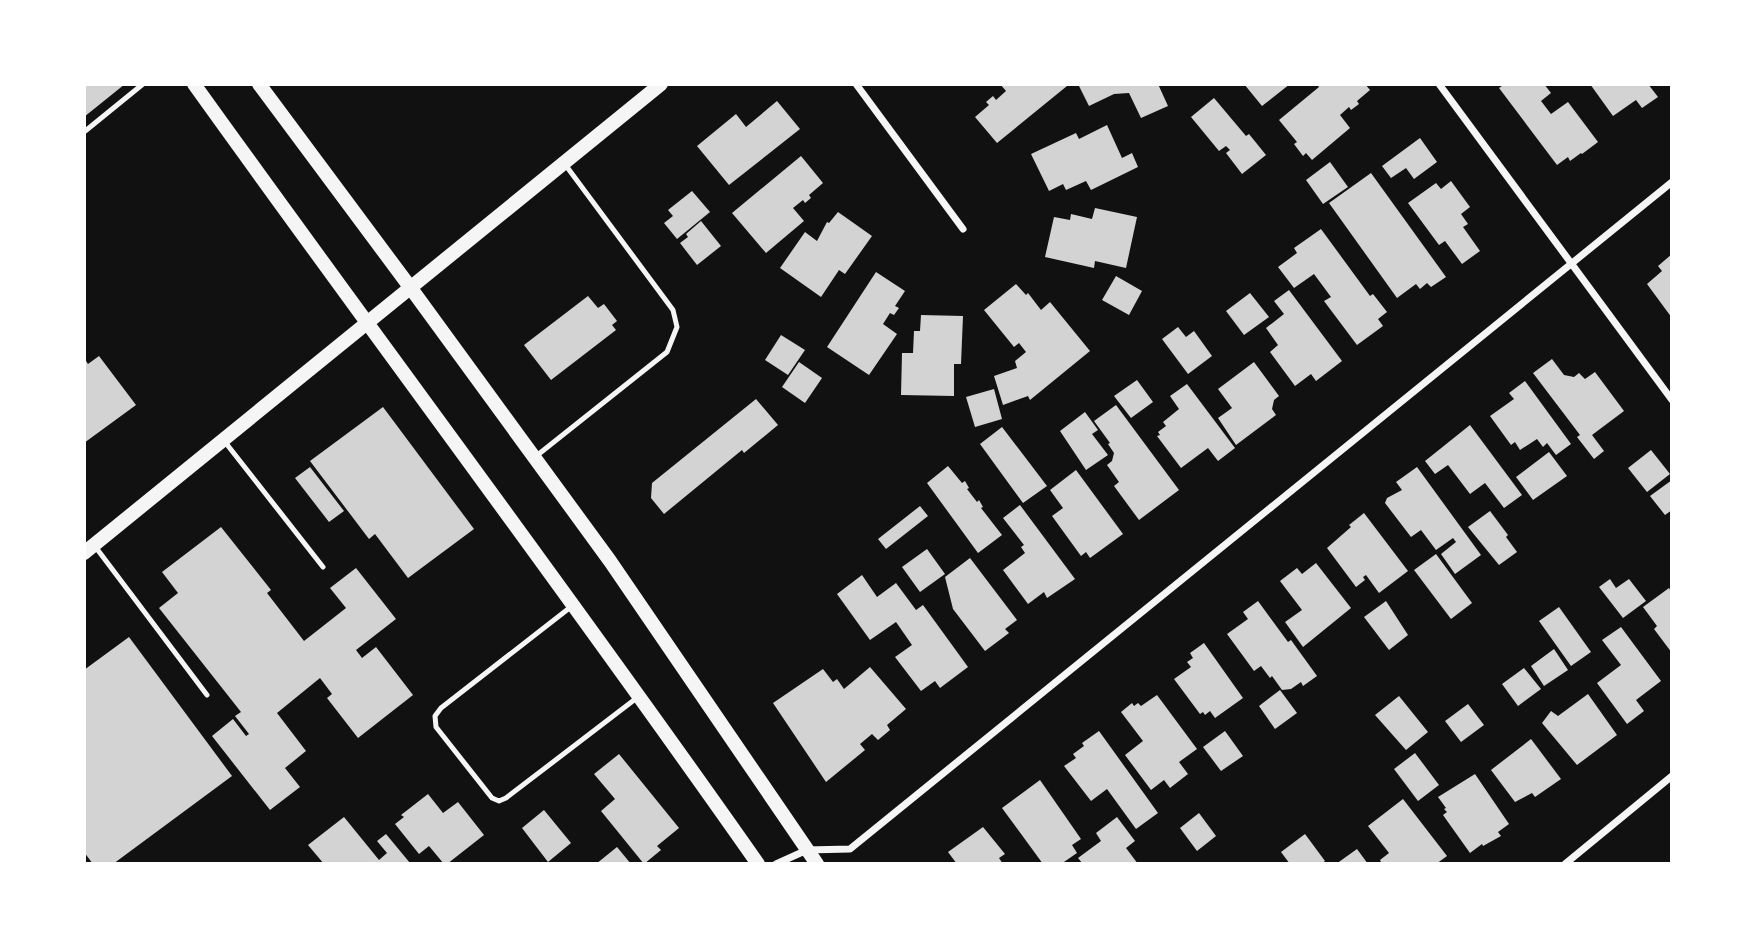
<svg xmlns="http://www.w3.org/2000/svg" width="1756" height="948" font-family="'Noto Sans',sans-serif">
<rect width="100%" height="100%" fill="#111"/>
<path fill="#d3d3d3" d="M 84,84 L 125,84 L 84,117 Z
M 1000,84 L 1065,84 L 1067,86 L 997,143 L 975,117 L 989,105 L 986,102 L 993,96 L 996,100 L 1006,91 Z
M 1078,84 L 1158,84 L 1168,106 L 1141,118 L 1129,93 L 1114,94 L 1089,106 Z
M 1244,84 L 1290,84 L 1262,106 Z
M 1317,84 L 1365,84 L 1370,90 L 1357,101 L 1359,104 L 1351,110 L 1349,107 L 1340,115 L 1350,128 L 1312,160 L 1306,153 L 1303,156 L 1294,144 L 1297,142 L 1279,120 L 1319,87 Z
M 1505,84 L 1544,84 L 1551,93 L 1541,101 L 1551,114 L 1568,102 L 1598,142 L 1582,154 L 1581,153 L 1570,161 L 1568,157 L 1557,165 L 1499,88 Z
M 1590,84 L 1648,84 L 1658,97 L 1642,108 L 1636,100 L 1613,116 Z
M 1214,98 L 1246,136 L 1249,134 L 1266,155 L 1242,174 L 1226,153 L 1230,150 L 1226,146 L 1219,151 L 1191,117 Z
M 777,101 L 800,129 L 729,185 L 697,146 L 736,114 L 746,127 Z
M 1107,125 L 1122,158 L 1132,153 L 1138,167 L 1091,190 L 1086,181 L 1066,190 L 1063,184 L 1049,191 L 1031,154 L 1076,133 L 1079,139 Z
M 1420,138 L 1437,162 L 1414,179 L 1406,168 L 1391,178 L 1382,166 Z
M 801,156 L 823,183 L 809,195 L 811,198 L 805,203 L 803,200 L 793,208 L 804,221 L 766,253 L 732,213 Z
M 1330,162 L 1348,187 L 1323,204 L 1306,180 Z
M 1371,173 L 1446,277 L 1431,287 L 1427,283 L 1420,289 L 1416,284 L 1397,298 L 1329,203 Z
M 1451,181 L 1470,207 L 1461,214 L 1468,224 L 1463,227 L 1480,251 L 1462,264 L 1445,241 L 1439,245 L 1408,203 L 1436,183 L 1441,189 Z
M 692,191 L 710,212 L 677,239 L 664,223 L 673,216 L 668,210 Z
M 1095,208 L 1137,217 L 1126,268 L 1095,261 L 1094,268 L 1045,257 L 1054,217 L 1070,220 L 1071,214 L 1092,219 Z
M 838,212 L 872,236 L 845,274 L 839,270 L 821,297 L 780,268 L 805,232 L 817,241 L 827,222 L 829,223 Z
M 701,221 L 721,246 L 697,265 L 680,243 L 688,237 L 686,234 Z
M 1321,229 L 1370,296 L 1373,294 L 1387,312 L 1378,319 L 1383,326 L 1357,345 L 1324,301 L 1331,297 L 1314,274 L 1294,288 L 1278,267 L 1297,253 L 1294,248 Z
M 1672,254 L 1672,318 L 1647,284 L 1662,271 L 1658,266 Z
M 876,272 L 905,291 L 895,306 L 899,308 L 894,315 L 890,313 L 883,324 L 897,334 L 869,375 L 827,347 Z
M 1116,276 L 1142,291 L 1129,315 L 1102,300 Z
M 1016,284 L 1026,295 L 1028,293 L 1041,310 L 1050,302 L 1090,351 L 1030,400 L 1028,396 L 1003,405 L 994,376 L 1017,368 L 1015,361 L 1026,352 L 1019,343 L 1014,347 L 984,310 Z
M 1289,290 L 1342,361 L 1316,381 L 1311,374 L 1295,386 L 1270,352 L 1278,345 L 1266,328 L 1284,314 L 1274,301 Z
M 1250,293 L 1269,317 L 1244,335 L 1226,311 Z
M 588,296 L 598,308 L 604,304 L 617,321 L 612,325 L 616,330 L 551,380 L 524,345 Z
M 921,315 L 963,316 L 961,364 L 954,364 L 954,396 L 901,395 L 902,353 L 913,353 L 914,331 L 920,331 Z
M 1178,327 L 1186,337 L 1194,331 L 1212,356 L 1188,374 L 1162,339 Z
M 781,335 L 805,350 L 788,375 L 765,360 Z
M 99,356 L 136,405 L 84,443 L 84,358 L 88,364 Z
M 1552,359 L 1564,375 L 1574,377 L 1579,373 L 1585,379 L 1595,372 L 1624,411 L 1592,435 L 1604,451 L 1594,459 L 1577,437 L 1580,435 L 1533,373 Z
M 799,362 L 822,378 L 805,403 L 782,387 Z
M 1254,362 L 1279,396 L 1274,400 L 1272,409 L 1276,415 L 1236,445 L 1218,418 L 1232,408 L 1218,389 Z
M 1137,380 L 1153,402 L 1131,418 L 1114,396 Z
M 1525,381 L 1571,444 L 1556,455 L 1547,443 L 1543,447 L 1537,439 L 1520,450 L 1515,442 L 1511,445 L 1490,416 L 1514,399 L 1509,393 Z
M 1187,384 L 1235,448 L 1218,461 L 1208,448 L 1181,468 L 1157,436 L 1160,435 L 1158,432 L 1166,426 L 1163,422 L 1179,409 L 1170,396 Z
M 994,389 L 1002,419 L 975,427 L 966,397 Z
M 756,399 L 778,425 L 744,453 L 742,450 L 664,514 L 651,498 L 652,483 Z
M 1116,405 L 1179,490 L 1139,520 L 1114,486 L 1119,482 L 1107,465 L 1112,461 L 1114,453 L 1108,444 L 1110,443 L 1094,421 Z
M 383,407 L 474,529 L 408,578 L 375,534 L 369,539 L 310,461 Z
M 1085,412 L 1098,430 L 1092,434 L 1108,455 L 1086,470 L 1060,431 Z
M 1470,425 L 1522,495 L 1504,508 L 1485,483 L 1470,494 L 1448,465 L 1435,474 L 1425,461 Z
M 1002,427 L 1047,486 L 1023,503 L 980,444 Z
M 1651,450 L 1670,474 L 1647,492 L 1628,468 Z
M 1549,452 L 1567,476 L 1533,500 L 1516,477 Z
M 948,466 L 962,483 L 965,481 L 969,488 L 967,489 L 977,502 L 979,500 L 983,507 L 981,508 L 1002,535 L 978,553 L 927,483 Z
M 310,467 L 344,511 L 329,522 L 295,478 Z
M 1417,467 L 1481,555 L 1455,574 L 1441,554 L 1456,542 L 1453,538 L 1436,550 L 1421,530 L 1411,537 L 1385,503 L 1387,498 L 1402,490 L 1396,482 Z
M 1076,470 L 1123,534 L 1090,558 L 1086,552 L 1081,556 L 1052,516 L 1063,508 L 1050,490 Z
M 1672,480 L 1672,510 L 1665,515 L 1650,496 Z
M 1020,505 L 1075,579 L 1047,598 L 1044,592 L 1028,604 L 1003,570 L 1025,553 L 1021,547 L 1024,545 L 1003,518 Z
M 920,506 L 928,516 L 886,549 L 878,539 Z
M 1490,511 L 1508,535 L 1506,537 L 1517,552 L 1499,565 L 1468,527 Z
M 1364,513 L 1408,571 L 1379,593 L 1366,575 L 1363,577 L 1365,580 L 1356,587 L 1327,548 L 1351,527 L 1349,525 Z
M 221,527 L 271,590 L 267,593 L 304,641 L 346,608 L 330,588 L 356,568 L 396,619 L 356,650 L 362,658 L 376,647 L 413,695 L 358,738 L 327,698 L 332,694 L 320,678 L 277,713 L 306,751 L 285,768 L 300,787 L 270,810 L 212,736 L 233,719 L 246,736 L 249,734 L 235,716 L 241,712 L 159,608 L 178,593 L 162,572 Z
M 927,549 L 945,574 L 920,592 L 902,567 Z
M 1436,554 L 1472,603 L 1451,619 L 1414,570 Z
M 970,558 L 1017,620 L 1005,629 L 1009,633 L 985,651 L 953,609 L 945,577 Z
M 1316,563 L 1351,608 L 1303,647 L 1285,622 L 1302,610 L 1280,581 L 1297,568 L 1302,574 Z
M 862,575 L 877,597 L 896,583 L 916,610 L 923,605 L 968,667 L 940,688 L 935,681 L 921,691 L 895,657 L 912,645 L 896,622 L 870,640 L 837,594 Z
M 1610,579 L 1616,588 L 1629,579 L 1646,601 L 1623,618 L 1599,587 Z
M 1669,588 L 1672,593 L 1672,653 L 1654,629 L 1657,626 L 1643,607 Z
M 1258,601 L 1288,642 L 1291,640 L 1317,676 L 1303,686 L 1301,682 L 1291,689 L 1282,690 L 1272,676 L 1270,678 L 1261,666 L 1254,671 L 1227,634 L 1248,619 L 1243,612 Z
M 1386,601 L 1408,635 L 1389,650 L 1364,617 Z
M 1559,607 L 1591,652 L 1571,666 L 1539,621 Z
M 1621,627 L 1661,681 L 1636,700 L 1644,711 L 1627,724 L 1597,683 L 1621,665 L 1602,640 Z
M 129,637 L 232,776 L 113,864 L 93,864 L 84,852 L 84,670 Z
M 1204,643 L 1243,698 L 1215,718 L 1210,711 L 1205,715 L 1203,712 L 1200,714 L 1174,679 L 1191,667 L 1187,662 L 1193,658 L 1190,653 Z
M 1554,649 L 1568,670 L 1544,686 L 1531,666 Z
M 870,667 L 906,709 L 887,725 L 890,730 L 878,740 L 872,734 L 860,744 L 865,750 L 826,782 L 773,703 L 823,669 L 833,682 L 837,679 L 844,689 Z
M 1524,668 L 1541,689 L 1518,706 L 1502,684 Z
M 1280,690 L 1297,713 L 1275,729 L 1259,706 Z
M 1588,694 L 1617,735 L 1577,765 L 1542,723 L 1551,711 L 1558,716 Z
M 1157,695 L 1197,749 L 1179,762 L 1188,774 L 1170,788 L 1164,780 L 1151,790 L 1125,755 L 1143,741 L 1121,712 L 1132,703 L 1134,706 L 1138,703 L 1141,706 Z
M 1399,696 L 1428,732 L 1406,750 L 1375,715 Z
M 1468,704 L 1484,725 L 1461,742 L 1445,721 Z
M 1099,731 L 1158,813 L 1136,829 L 1107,789 L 1091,801 L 1064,766 L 1076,758 L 1073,754 L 1084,746 L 1082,743 Z
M 1225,731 L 1243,756 L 1221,771 L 1203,747 Z
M 1531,739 L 1561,779 L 1535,797 L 1532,793 L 1515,802 L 1491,770 Z
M 1415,753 L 1439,785 L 1418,801 L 1394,769 Z
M 619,754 L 679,828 L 657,846 L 661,850 L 644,864 L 601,811 L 615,799 L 594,774 Z
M 1475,774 L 1509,824 L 1498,832 L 1501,836 L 1483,846 L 1482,844 L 1470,853 L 1443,815 L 1447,812 L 1444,809 L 1446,808 L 1438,797 Z
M 1040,780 L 1081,839 L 1072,845 L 1077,853 L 1061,864 L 1043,864 L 1002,808 Z
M 428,794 L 443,813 L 458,802 L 484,835 L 447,864 L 444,864 L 429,846 L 419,854 L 395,824 L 404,817 L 401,815 Z
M 1403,799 L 1447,856 L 1436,864 L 1382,864 L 1380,860 L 1389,853 L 1368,826 Z
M 544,810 L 571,843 L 548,862 L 522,828 Z
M 1199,813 L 1216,836 L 1197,851 L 1180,828 Z
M 344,817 L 379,860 L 387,853 L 377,841 L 386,834 L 410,863 L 324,864 L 308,845 Z
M 1117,817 L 1135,841 L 1126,848 L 1138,864 L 1083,864 L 1078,858 L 1101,841 L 1096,833 Z
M 983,827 L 1005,854 L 999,858 L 1003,864 L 957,864 L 948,852 Z
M 1305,834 L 1325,861 L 1321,864 L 1290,864 L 1281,852 Z
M 617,847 L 631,864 L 596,864 Z
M 1357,849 L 1368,864 L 1336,864 Z"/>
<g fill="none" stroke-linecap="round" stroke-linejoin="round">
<path stroke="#f5f5f5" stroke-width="5" d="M 84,132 L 143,84
M 225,442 L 323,567
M 535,457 L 667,352 L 677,327 L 673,310 L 564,163
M 94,545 L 207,695
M 572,606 L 441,708 L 435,716 L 436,727 L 492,798 L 499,801 L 506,798 L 638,697"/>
<path stroke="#f5f5f5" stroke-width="7" d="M 856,84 L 963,229
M 1439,84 L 1672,400
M 776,864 L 807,850 L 850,849 L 1672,182
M 1565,864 L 1672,776"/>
<path stroke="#f5f5f5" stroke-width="14" d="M 194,84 C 381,345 574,601 758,864
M 259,84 L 410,287 L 610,561 L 817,864
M 84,553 L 661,84"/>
</g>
<rect width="1756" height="948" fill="none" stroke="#ffffff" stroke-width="172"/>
</svg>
